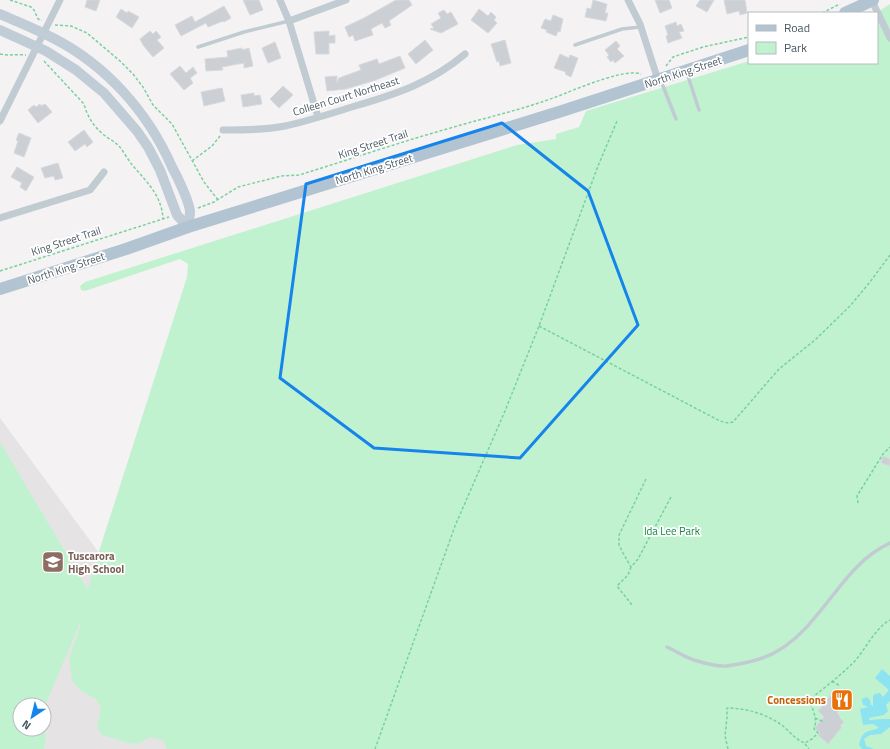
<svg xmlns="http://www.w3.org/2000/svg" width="890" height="749" font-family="'Titillium Web',sans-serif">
<rect width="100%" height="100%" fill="#f5f2f3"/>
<path fill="#e6e3e5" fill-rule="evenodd" d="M 0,418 L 243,749 L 0,749 ZM 20,705 L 44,705 L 44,729 L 20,729 Z"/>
<path fill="#c1f2d0" d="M 890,4 L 890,749 L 167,749 L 163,740 L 150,737 L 138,744 L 128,743 L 102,735 L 97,727 L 101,708 L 96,699 L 81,691 L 72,681 L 69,658 L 80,627 L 81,621 L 44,708 L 44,705 L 20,705 L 20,729 L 45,729 L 46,738 L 44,749 L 0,749 L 0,442 L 88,590 L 91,576 L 187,277 L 188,264 L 180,259 L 85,291 L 81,290 L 80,286 L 85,282 L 517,145 L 556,139 L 556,134 L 579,127 L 586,111 L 749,61 L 749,63 L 877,63 L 876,13 Z"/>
<path fill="#8de3f0" d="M 882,669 L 890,676 L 890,701 L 886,705 L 888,711 L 884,715 L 869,718 L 869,720 L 883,719 L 890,719 L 890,727 L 881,734 L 870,735 L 864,739 L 866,746 L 874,749 L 862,749 L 859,745 C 861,733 866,731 877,729 L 878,727 L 873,724 L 863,725 L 860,709 L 868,707 L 863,705 L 862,701 L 862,699 L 867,697 L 870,700 L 871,705 L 873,706 L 873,696 L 875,694 L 880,693 L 883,697 L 889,690 L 875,678 Z"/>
<path fill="#ccd0d5" stroke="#d6d9de" d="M 87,0 L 100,0 L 96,11 L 85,7 Z
M 243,0 L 259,0 L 263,10 L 250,15 Z
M 396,0 L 409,0 L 412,5 L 389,21 L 391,25 L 385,28 L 382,23 L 371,29 L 373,35 L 355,41 L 353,35 L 349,37 L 345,27 L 364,18 Z
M 593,0 L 607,4 L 605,13 L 608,13 L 606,21 L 585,17 L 587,8 L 591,9 Z
M 655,0 L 669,0 L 672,8 L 660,13 Z
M 700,0 L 714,0 L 707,12 L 696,6 Z
M 724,0 L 745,0 L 747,13 L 740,15 L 739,11 L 727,14 Z
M 224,6 L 231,18 L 224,22 L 223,21 L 208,27 L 206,23 L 181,36 L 175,25 L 192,16 L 195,22 Z
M 121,9 L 127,13 L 128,11 L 139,17 L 132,28 L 116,17 Z
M 479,9 L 488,16 L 491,12 L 496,17 L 494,20 L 497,23 L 488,33 L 471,20 Z
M 444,10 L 447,14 L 451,12 L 458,24 L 441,33 L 430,29 L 434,28 L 431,24 L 441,18 L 438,13 Z
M 553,15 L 563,19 L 560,32 L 558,31 L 556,36 L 546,32 L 547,30 L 541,28 L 545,19 L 551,21 Z
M 676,22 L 677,26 L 681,24 L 684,31 L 679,32 L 682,38 L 668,43 L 666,36 L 668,35 L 665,26 Z
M 150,31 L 153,34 L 156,31 L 161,37 L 157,40 L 164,48 L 153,57 L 143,45 L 140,39 Z
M 329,31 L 329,36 L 335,35 L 335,43 L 329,43 L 329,54 L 316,54 L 314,32 Z
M 425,40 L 433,50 L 416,64 L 408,54 Z
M 505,40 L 511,63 L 500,66 L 499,61 L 497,62 L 491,44 Z
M 616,41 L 620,46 L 617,49 L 624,56 L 615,63 L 613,60 L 611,62 L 607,57 L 609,55 L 605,50 Z
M 275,42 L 281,58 L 268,63 L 262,48 Z
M 242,48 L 242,50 L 249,48 L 253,66 L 244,68 L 244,63 L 222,67 L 223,70 L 206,71 L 205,59 L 228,57 L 227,51 Z
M 560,54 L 569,58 L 570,55 L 578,58 L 571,77 L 565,74 L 566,72 L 554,68 Z
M 400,56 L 405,68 L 376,80 L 346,89 L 327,91 L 325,77 L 337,76 L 337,83 L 339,78 L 361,70 L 359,65 L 377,59 L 379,64 Z
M 180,66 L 186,73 L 193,67 L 197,73 L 190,78 L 193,83 L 184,90 L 170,74 Z
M 283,86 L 293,95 L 279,108 L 270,99 Z
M 222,88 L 225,101 L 204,106 L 201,92 Z
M 254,93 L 254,96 L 260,95 L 262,104 L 243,107 L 241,95 Z
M 40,104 L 41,106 L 45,104 L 52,112 L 38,123 L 28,110 L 34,105 L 36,107 Z
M 84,130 L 93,142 L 87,147 L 85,144 L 75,151 L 68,142 Z
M 19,133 L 31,138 L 24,157 L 14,153 L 18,141 L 16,140 Z
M 58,163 L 63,178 L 55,180 L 54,176 L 45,178 L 41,168 Z
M 17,167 L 34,177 L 26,191 L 20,187 L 22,183 L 11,177 Z
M 883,456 L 890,459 L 890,466 L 881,463 Z
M 837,688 L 846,695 L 837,705 L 841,708 L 837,713 L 840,716 L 839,717 L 844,722 L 840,726 L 842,727 L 828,744 L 818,735 L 820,733 L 815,728 L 824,717 L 818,711 Z"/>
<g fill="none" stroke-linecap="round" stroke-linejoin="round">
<path stroke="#77d19e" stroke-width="1.5" stroke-dasharray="3 2" stroke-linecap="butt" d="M 10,0 L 31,7 L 34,10 L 38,19 L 42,20
M 822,13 L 840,4
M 55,25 L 71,26 L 87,33 L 120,61 L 133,74 L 143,87 L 153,105 L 172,124 L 204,182 L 218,200
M 0,54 C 8,56 17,54 26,55
M 44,61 L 84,104 C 87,116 94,127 104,135 C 109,139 114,141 119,146 C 124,152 128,160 133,166 C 147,182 162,196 163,219
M 666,66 L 673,57 L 703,47 L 749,37
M 192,161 L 212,146 L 220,136
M 198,208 L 214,202 L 238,187 L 281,176 L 299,175 C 348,160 397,143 447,129 C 487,117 527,109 566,93 C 581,87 627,68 641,74
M 0,271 L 169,217
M 539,326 L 720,421 L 728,423 L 733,422 L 779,369 L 815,340 L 850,306 L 870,282 L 890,255
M 646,479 L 619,535 L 619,545 L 623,553 L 631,567 L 638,559 L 671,497
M 858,503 L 857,496 L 883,454 L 890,447
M 631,567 L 628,575 L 617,586 L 632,605
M 832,681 L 840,686
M 815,718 L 824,722
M 805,744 L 809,749
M 375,749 L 455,526 L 505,411 L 539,326 L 598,166 L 617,121
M 728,749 L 725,736 L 727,717 L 727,708 C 746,708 767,714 783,726 C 790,732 796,740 805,743 L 812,739 L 818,733 L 814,729 C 818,719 813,710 809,700 C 824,688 840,676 854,662 C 866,649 874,629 890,620"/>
<path stroke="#c0cbd2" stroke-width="3.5" d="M 575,45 L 622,29 L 640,27
M 198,47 L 244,32 L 289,21
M 687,73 L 699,110
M 661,81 L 676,119
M 667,647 C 676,651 685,657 694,660 C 704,663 717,667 727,666 C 742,664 761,660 774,653 C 791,644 806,629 817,615 C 840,588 857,558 890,543"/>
<path stroke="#c0cbd2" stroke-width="7" d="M 280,0 L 289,21 L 318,117
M 628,0 L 640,24 L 658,80
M 872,1 L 890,38
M 289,21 L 346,0
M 0,121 L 60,0
M 223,130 C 244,130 264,130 285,126 C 309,121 332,113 355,106 C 397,94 432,82 465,54
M 0,218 L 90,190 L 104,172"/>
<path stroke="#c0ccd6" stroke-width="10" d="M 0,14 C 18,22 36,29 53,38 C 106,65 148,112 172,167 C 177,176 190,203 190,212 C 190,217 188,222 188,227
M 0,30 L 46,51 L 76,70 L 104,93 L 137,131 L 148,147 L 160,170 L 177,215 L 188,227"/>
<path stroke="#b2c4d1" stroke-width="12" d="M 845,13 L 873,0
M 0,289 L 126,249 L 188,227 L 562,111 L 749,50"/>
</g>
<path fill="none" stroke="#1585ec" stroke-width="3" stroke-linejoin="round" d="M 502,123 L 588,191 L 638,325 L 520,458 L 374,448 L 280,378 L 306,184 Z"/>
<defs>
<g id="school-square" transform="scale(1.15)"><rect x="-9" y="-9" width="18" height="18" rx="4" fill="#8d6e63" stroke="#fff"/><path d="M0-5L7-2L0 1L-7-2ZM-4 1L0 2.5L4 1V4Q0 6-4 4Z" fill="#fff"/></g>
<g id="restaurant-square" transform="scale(1.15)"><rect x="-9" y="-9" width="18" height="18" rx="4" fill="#e8710a" stroke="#fff"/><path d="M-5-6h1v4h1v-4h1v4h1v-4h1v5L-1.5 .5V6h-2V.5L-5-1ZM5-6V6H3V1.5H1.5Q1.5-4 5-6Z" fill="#fff"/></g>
</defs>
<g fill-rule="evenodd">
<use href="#school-square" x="53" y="562"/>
<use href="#restaurant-square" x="842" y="700"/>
</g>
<g text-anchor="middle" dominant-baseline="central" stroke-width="3.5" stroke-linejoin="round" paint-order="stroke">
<g font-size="11" fill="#495861" stroke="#fff">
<text transform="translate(683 72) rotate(-18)">North King Street</text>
<text transform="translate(346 96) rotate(-17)">Colleen Court Northeast</text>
<text transform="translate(373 144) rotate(-18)">King Street Trail</text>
<text transform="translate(374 169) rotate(-17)">North King Street</text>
<text transform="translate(66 241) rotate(-18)">King Street Trail</text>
<text transform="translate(66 268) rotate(-18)">North King Street</text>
</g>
<g font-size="11" fill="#158744" stroke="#fff">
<text x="672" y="531">Ida Lee Park</text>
</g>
<g font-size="11" font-weight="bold" fill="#785e54" stroke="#fff" text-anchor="start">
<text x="68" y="556">Tuscarora<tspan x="68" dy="13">High School</tspan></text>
</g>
<g font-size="11" font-weight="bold" fill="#c56008" stroke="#fff" text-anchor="end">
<text x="826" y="700">Concessions</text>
</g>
</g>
<rect x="748" y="12" width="130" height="52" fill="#ffffff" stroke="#b6bcc0"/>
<rect x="756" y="25" width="20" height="6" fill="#b2c4d1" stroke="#b6bcc0"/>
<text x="784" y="32" font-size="12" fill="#495861">Road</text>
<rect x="756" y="42" width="20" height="12" fill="#c1f2d0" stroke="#b6bcc0"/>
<text x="784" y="52" font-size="12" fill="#495861">Park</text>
<g transform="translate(32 717) rotate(215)"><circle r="19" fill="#ffffff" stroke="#b6bcc0"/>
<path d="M0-3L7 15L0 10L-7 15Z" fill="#1585ec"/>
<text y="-6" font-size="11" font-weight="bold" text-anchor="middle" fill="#495861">N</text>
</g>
</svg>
